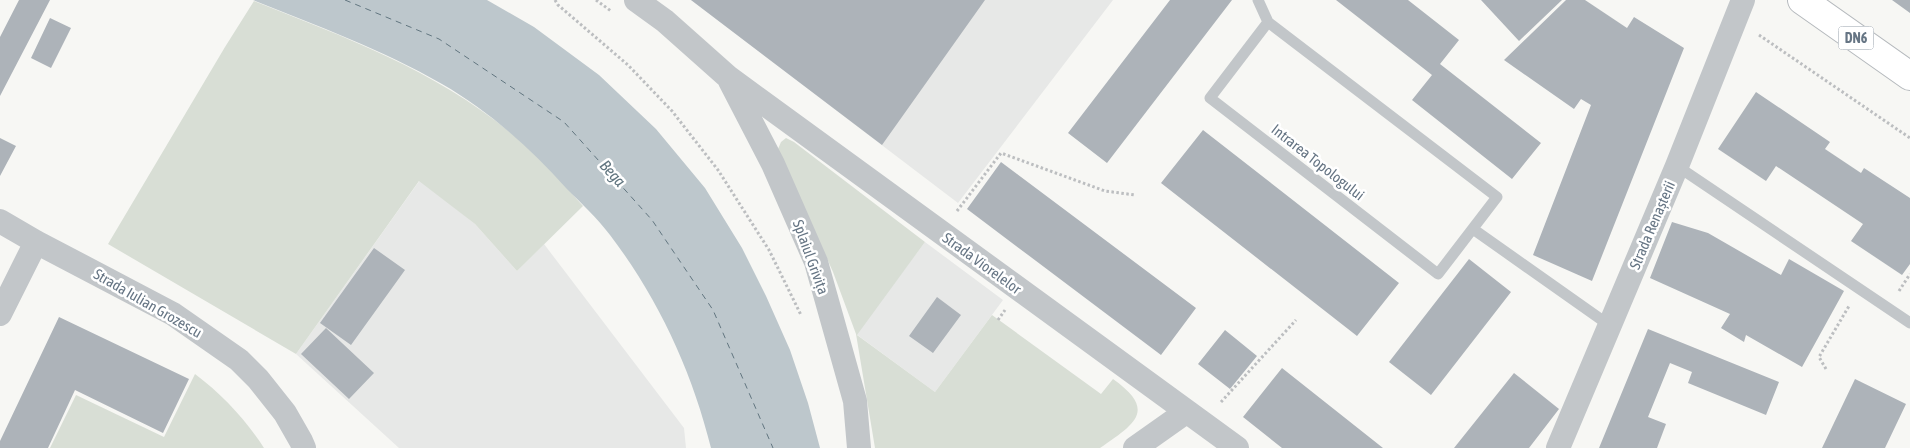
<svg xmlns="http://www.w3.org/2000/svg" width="1910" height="448" font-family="'Asap Condensed',sans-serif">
<rect width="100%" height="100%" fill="#f7f7f4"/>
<path fill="#e7e8e7" d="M 691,0 L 1113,0 L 958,203 Z
M 420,180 L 475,224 L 517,271 L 544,244 L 684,428 L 686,448 L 399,448 L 296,354 Z
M 925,242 L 1003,300 L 935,392 L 856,334 Z"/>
<path fill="#d8ded5" d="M 254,1 C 352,40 449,75 528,148 C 548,165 565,186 583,206 L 517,271 L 475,224 L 419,181 L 296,354 L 108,244 L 225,47 Z
M 786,138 L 794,142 L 925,242 L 857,335 L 935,392 L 992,315 L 1101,394 L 1113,379 C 1158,411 1134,424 1100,448 L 875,448 L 856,334 L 833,272 L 778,149 L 781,142 Z
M 195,374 C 223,395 245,419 264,448 L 50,448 L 76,395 L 164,437 Z"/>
<path fill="#bdc7cc" d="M 253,0 L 487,0 L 534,27 L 599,75 L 656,129 L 705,188 L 742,248 L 766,296 L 790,350 L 808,403 L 820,448 L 711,448 C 692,371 658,298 610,235 C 597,218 581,203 566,188 C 530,148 489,111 442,84 C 382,49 317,26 253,0 Z"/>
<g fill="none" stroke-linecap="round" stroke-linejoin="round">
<path stroke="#627680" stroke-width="1" stroke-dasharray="6 5" stroke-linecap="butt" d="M 345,0 L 439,39 L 564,122 L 652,220 L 713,310 L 773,448"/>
</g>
<path fill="#adb3b9" d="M 19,0 L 50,0 L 0,96 L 0,37 Z
M 691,0 L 985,0 L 882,145 Z
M 1170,0 L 1232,0 L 1107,163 L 1068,133 Z
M 1336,0 L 1408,0 L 1459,40 L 1440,64 L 1541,143 L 1512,179 L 1412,100 L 1432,75 Z
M 1481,0 L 1562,0 L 1519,41 Z
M 1566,0 L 1585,0 L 1627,28 L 1634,17 L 1684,48 L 1592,281 L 1533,255 L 1591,105 L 1581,99 L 1574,109 L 1504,60 Z
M 1892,0 L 1910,0 L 1910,13 Z
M 50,18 L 71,28 L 51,68 L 31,58 Z
M 1756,92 L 1830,142 L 1825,149 L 1861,173 L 1864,168 L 1910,198 L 1910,264 L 1902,275 L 1851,241 L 1863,224 L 1776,166 L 1766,181 L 1718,149 Z
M 1203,130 L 1399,283 L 1357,336 L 1161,183 Z
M 0,138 L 16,146 L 0,176 Z
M 1001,162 L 1196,308 L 1161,355 L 967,209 Z
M 1672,222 L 1708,233 L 1781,275 L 1789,259 L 1844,291 L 1802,367 L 1746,335 L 1744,342 L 1721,328 L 1730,314 L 1650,278 Z
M 374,248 L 405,270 L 351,345 L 320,323 Z
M 1469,259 L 1511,292 L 1431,395 L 1389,362 Z
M 937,297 L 961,315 L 933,353 L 909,336 Z
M 59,317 L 189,379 L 163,433 L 75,390 L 48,448 L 0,448 L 0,441 Z
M 326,328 L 374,373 L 349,399 L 301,354 Z
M 1648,329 L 1779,382 L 1766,415 L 1688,383 L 1692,372 L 1670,363 L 1648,417 L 1666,424 L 1657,448 L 1599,448 Z
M 1225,330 L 1257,356 L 1230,389 L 1198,364 Z
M 1282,368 L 1383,448 L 1282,448 L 1243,417 Z
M 1514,373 L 1559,409 L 1529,448 L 1454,448 Z
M 1855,379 L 1906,404 L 1885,448 L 1822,448 Z"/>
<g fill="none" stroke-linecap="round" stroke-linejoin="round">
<g stroke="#b5b9bd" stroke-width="30">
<path id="primary" d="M 1802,0 L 1910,76"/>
</g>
<path stroke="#bcbec0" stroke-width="3" stroke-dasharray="2.5 2.5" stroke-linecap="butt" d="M 555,0 L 558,5 L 628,65 L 672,111 L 718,170 L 769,250 L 801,315
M 596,0 L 611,11
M 1759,35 L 1910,138
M 957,211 L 1001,153 L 1105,191 L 1135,195
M 1899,291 L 1910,274
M 998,320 L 1005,310
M 1826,369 L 1819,357 L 1849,306
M 1221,402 L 1296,320"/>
<path stroke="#c2c6c9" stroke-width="11" d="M 1258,0 L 1268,22 L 1497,197 L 1438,274 L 1210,98 L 1268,22
M 1677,166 L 1910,323
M 1473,229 L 1609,325"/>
<path stroke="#c2c6c9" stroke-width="24" d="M 636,0 L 665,21 L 728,77 L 1237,448
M 730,81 L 773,164 L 816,262 L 855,401 L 859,448
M 0,221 L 36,242 L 173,314 L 239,360 L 258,379 L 285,413 L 301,441 L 304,448
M 0,314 L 36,242
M 1135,448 L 1186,412
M 1558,448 L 1677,166 L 1743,0"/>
<use href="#primary" stroke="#fff" stroke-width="28"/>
</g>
<g text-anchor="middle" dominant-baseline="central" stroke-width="5" stroke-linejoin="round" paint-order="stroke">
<rect fill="#fff" stroke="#949ea9" stroke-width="1" x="1838.5" y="26.5" width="35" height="23" rx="4"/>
<g font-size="14" font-weight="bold" fill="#667584">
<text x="1856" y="38">DN6</text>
</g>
<g font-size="15" fill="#667584" stroke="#fff">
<text transform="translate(1318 162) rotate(38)">Intrarea Topologului</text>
<text transform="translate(1652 225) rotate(-67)">Strada Renașterii</text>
<text transform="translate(811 257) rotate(70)">Splaiul Grivița</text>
<text transform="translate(982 263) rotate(36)">Strada Viorelelor</text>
<text transform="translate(148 303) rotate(30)">Strada Iulian Grozescu</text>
</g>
<g font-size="16" font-style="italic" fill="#627680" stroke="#fff">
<text transform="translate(613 173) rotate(48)">Bega</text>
</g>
</g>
</svg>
